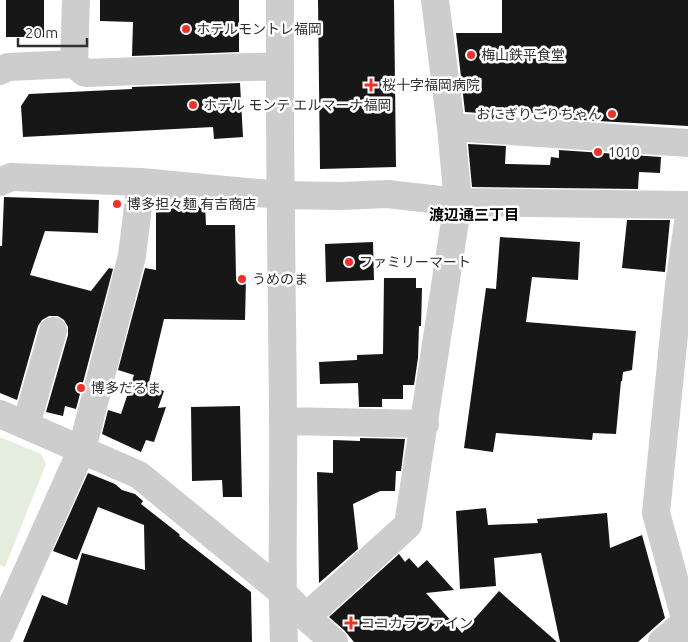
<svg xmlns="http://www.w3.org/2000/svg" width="688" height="642" font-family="Ubuntu,'Noto Sans JP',sans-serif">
<rect width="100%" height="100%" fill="#fff"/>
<path fill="#e5eede" d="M 0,437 L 41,454 L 46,464 L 5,567 L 0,565 Z"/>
<path fill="#171717" d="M 6,0 L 44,0 L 44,37 L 6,37 Z
M 100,0 L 239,0 L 239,52 L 132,56 L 133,22 L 100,21 Z
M 318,0 L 394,0 L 396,167 L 320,169 Z
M 502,0 L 688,0 L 688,126 L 562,119 L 563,115 L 507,111 L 507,115 L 465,112 L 456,33 L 502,33 Z
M 240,83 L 243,137 L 214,139 L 213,127 L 23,137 L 21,106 L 29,94 L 132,89 L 132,87 Z
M 468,144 L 506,146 L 505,164 L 550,165 L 551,157 L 559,158 L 559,150 L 661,157 L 660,173 L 639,172 L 638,189 L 472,187 Z
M 4,197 L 99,200 L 98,233 L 45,231 L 30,275 L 91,291 L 109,268 L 113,269 L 76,409 L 65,406 L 63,416 L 46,412 L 68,335 L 68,327 L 64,320 L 58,316 L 49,316 L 42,320 L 38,326 L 17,400 L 0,393 L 0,246 L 2,246 Z
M 156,203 L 205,204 L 206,225 L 235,225 L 236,277 L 246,277 L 245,320 L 164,319 L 148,386 L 164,391 L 158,408 L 166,407 L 154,442 L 146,440 L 141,452 L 102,434 L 108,410 L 121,414 L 134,375 L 118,370 L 145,268 L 156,270 Z
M 627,220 L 670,220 L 665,272 L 622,268 Z
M 500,237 L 580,242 L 578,280 L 532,277 L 526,322 L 636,331 L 632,370 L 623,372 L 622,381 L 621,381 L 616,434 L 593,433 L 592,440 L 496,433 L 493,452 L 464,448 L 486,288 L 496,289 Z
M 373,242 L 374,280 L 326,282 L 325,244 Z
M 384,278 L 416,278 L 416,288 L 422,288 L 421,326 L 419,326 L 418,358 L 414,385 L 403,385 L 403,399 L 382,399 L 382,407 L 359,407 L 358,383 L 320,384 L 319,362 L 357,360 L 357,355 L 383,354 Z
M 240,406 L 242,497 L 223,497 L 222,480 L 192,481 L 191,407 Z
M 360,438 L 405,439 L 401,471 L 396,471 L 395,491 L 380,491 L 353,504 L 358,549 L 319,583 L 317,472 L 333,473 L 333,440 L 360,441 Z
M 88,473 L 115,484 L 122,490 L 135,494 L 143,501 L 141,504 L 178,533 L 180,535 L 179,536 L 251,592 L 252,642 L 23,642 L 42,595 L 67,605 L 82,553 L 145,570 L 144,525 L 98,507 L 77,560 L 53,551 Z
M 486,508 L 488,525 L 538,523 L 537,519 L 607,513 L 610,548 L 642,535 L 665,618 L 638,642 L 560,642 L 541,553 L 494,558 L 496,586 L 460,589 L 456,511 Z
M 399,554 L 405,562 L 409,558 L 418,568 L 427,560 L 454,590 L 426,593 L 462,633 L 499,591 L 557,642 L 354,642 L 344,630 L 329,617 Z"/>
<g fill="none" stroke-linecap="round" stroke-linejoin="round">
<path stroke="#cdcdcd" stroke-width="28" d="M 280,0 C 279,140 282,279 283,419 C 284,494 281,568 284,642
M 74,64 L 85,73 L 280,66
M 0,71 L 8,67 L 74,64 L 76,0
M 451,127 L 688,143
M 0,182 L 11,177 L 141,182 L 280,195 L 341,196 L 387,194 L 458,202 L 688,205
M 0,414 L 139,475 L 282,592 L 306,617 L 334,642
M 283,421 L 425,424
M 26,425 L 53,331
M 306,617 L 408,525 L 458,202 L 451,127 L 435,0
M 0,632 L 82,449 L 132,256 L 141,182
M 662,642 L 688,620
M 687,642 L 686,622 L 656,513 L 679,285 L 688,223"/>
</g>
<g fill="#ef302b" stroke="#fff" stroke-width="2">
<circle cx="186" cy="29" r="5"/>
<circle cx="471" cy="55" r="5"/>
<path d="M368.5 77.5h5v5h5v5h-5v5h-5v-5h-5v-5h5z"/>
<circle cx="193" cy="105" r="5"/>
<circle cx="612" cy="114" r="5"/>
<circle cx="598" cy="152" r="5"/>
<circle cx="117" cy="204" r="5"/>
<circle cx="349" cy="262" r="5"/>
<circle cx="242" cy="279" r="5"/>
<circle cx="81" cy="388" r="5"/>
<path d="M348.5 615.5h5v5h5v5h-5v5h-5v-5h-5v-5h5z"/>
</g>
<g text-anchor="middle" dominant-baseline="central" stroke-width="5" stroke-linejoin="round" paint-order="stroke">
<g font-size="14" fill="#303030" stroke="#fff" text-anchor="start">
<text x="196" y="29">ホテルモントレ福岡</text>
<text x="481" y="55">梅山鉄平食堂</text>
<text x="382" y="85">桜十字福岡病院</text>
<text x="203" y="105">ホテル モンテ エルマーナ福岡</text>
<text x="602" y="114" text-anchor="end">おにぎりごりちゃん</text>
<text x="608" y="152">1010</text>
<text x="127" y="204">博多担々麺 有吉商店</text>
<text x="359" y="262">ファミリーマート</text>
<text x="252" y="279">うめのま</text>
<text x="91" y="388">博多だるま</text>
<text x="361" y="623">ココカラファイン</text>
</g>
<g font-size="15" font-weight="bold" fill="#000" stroke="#fff">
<text x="474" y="214">渡辺通三丁目</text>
</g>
</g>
<path d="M18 38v8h69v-8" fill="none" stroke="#303030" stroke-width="2.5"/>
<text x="25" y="38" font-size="15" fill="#303030" stroke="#ffffff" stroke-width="4" paint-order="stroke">20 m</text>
</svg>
